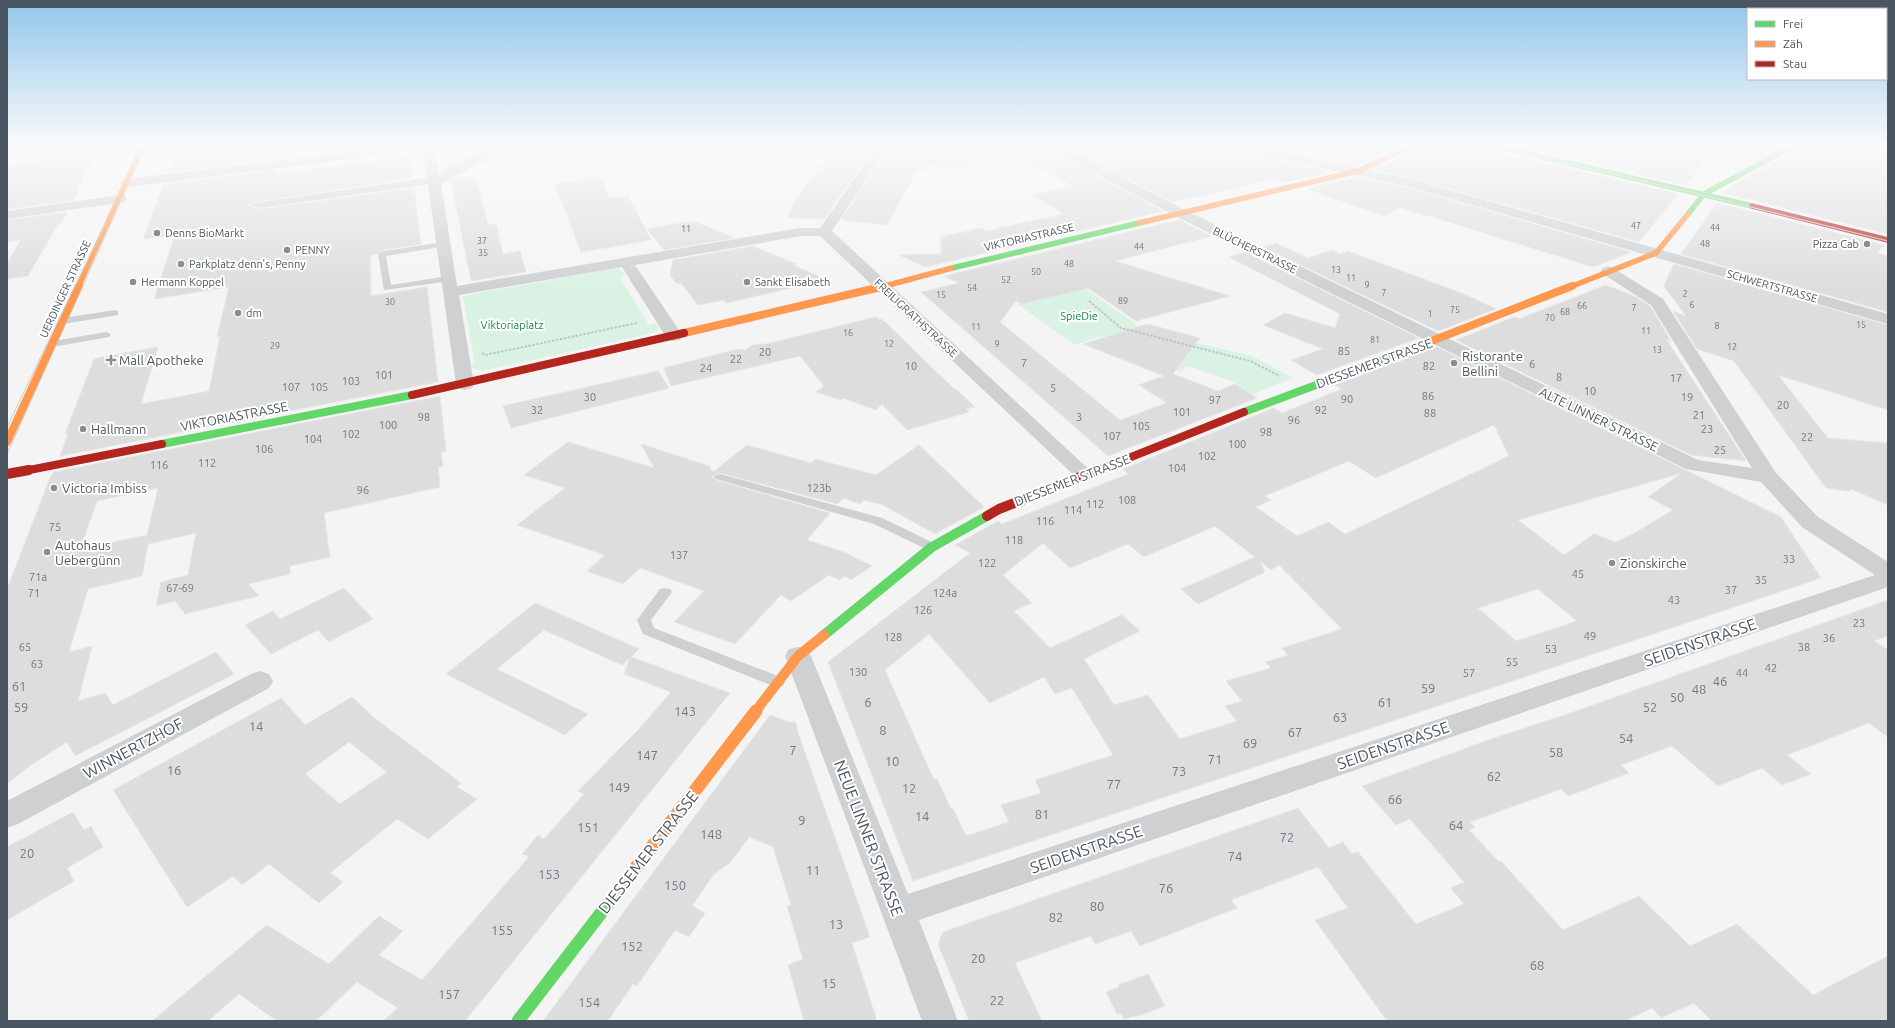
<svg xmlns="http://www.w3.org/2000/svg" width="1895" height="1028" font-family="Ubuntu,sans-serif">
<rect width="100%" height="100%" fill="#f4f4f4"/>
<path fill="#e8e7e3" d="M 1707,146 L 1814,146 L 1771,169 L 1748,157 Z"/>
<path fill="#d9f2e3" d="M 465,146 L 483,146 L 483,154 L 451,171 L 438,169 L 440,150 Z
M 615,268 L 620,269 L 625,275 L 620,278 L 649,325 L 657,323 L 659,329 L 657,332 L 483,371 L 473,368 L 471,364 L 475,363 L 463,296 Z
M 1084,288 L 1137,325 L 1136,329 L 1196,345 L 1198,343 L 1252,356 L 1293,378 L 1253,394 L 1231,381 L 1188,366 L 1181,372 L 1124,351 L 1102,336 L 1075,345 L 1017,304 Z"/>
<path fill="#ddddde" stroke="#e5e6e7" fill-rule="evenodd" d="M 65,146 L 101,146 L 76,191 L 79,191 L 74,200 L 7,209 L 7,166 L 56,159 Z
M 180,146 L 280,146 L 278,159 L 169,172 Z
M 842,146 L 875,146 L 824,219 L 788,218 L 794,202 L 835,148 L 840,149 Z
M 890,146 L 976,146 L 966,168 L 928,165 L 925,171 L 917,170 L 887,225 L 841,220 Z
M 1000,146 L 1047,146 L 1049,150 L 1163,211 L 925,267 L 899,255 L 941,254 L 941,237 L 981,228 L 986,231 L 1064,214 L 1032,195 L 1073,186 Z
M 1066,146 L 1231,146 L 1238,151 L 1332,172 L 1287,182 L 1276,179 L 1172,202 Z
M 1262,146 L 1326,146 L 1342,149 L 1350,146 L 1398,146 L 1355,166 Z
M 1419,146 L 1456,146 L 1484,153 L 1488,151 L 1515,158 L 1517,156 L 1678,194 L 1639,242 L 1414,179 L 1375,170 L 1417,150 Z
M 1536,146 L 1559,149 L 1563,146 L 1717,146 L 1685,185 L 1531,149 Z
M 1758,146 L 1781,146 L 1744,166 Z
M 1800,146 L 1860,146 L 1888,153 L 1888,234 L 1724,193 L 1728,188 L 1798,150 Z
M 409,156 L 412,178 L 255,202 L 250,206 L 259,209 L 414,188 L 421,244 L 379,251 L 377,254 L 370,255 L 371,296 L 427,287 L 438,382 L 60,456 L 68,434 L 65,434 L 94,359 L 97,358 L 158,347 L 141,404 L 209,391 L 220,336 L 217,337 L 229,287 L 154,299 L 175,235 L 143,239 L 164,184 L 276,170 L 276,174 Z
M 476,177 L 488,225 L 496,224 L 503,254 L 520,251 L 526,272 L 471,281 L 451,180 Z
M 1357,177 L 1406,187 L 1631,252 L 1593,267 L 1436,218 L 1399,208 L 1385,216 L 1307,189 Z
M 600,178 L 610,198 L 628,196 L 651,240 L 581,252 L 555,184 Z
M 1717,203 L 1884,245 L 1877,253 L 1888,256 L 1888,312 L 1681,254 Z
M 68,212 L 61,223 L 58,224 L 28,276 L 7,279 L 7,263 L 21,240 L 7,242 L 7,220 Z
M 1179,220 L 1212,236 L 1115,261 L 1230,296 L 1136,321 L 1088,288 L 1022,304 L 1016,301 L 1000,322 L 1120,420 L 1167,403 L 1139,385 L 1164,376 L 1083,344 L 1147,324 L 1200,338 L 1173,374 L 1218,391 L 1235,384 L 1257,398 L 1108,456 L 921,292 L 959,283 L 944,276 Z
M 686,222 L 697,222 L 734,238 L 664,250 L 647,229 Z
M 1276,243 L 1308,258 L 1332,250 L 1340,254 L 1348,251 L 1464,294 L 1496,309 L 1438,331 L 1263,247 Z
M 753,246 L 796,264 L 793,265 L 827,280 L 726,303 L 724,300 L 698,305 L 682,284 L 676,283 L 670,275 L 673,260 Z
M 1245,252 L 1419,338 L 1317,375 L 1291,360 L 1323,349 L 1263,325 L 1285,313 L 1335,328 L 1340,314 L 1229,257 Z
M 1674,264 L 1888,325 L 1888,410 L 1778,375 L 1828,438 L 1888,443 L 1888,505 L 1851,489 L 1849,491 L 1826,488 L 1734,361 L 1697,349 L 1673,311 L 1686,316 L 1664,286 Z
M 1606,285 L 1636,297 L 1650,306 L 1671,341 L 1666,339 L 1746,461 L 1691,455 L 1456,340 L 1514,317 L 1519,319 Z
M 876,317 L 879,320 L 882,319 L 954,389 L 955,388 L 975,407 L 966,409 L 969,412 L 907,430 L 882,404 L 876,410 L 843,398 L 841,400 L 816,392 L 824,386 L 800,356 L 671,386 L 664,368 L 734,350 L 744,349 L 744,351 L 752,345 L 766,344 Z
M 1437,347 L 1781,517 L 1821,578 L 913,881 L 828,662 L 970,553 L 955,545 L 998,521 L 1002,524 L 1052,504 L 1128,474 L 1123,469 L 1274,408 L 1282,413 L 1342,389 L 1335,385 ZM 1494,425 L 1509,456 L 1345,534 L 1328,522 L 1297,536 L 1256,507 L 1271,500 L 1265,496 L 1349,461 L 1376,478 ZM 1682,473 L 1648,497 L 1673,510 L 1631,535 L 1615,542 L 1594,534 L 1564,555 L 1518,520 ZM 1215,526 L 1255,557 L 1181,589 L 1198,604 L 1265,572 L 1260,561 L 1271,570 L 1279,565 L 1342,629 L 1282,648 L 1288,655 L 1266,662 L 1271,668 L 1226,681 L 1242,701 L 1225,706 L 1237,721 L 1180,739 L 1148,695 L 1114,705 L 1084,659 L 1140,631 L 1122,615 L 1050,648 L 1014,611 L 1032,603 L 1003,575 L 1043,543 L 1070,568 L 1128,544 L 1144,557 ZM 1538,589 L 1577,621 L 1516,641 L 1478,608 ZM 929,634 L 990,703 L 1044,677 L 1055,694 L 1072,688 L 1113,755 L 1035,780 L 1041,793 L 1001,805 L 1009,822 L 966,836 L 953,809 L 951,809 L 937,779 L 934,780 L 885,670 Z
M 658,371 L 669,388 L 511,428 L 503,406 Z
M 440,396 L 446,451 L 441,452 L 443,467 L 438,467 L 440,487 L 324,513 L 330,557 L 290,566 L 290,574 L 248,584 L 259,596 L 185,614 L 175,601 L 156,606 L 161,582 L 188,575 L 196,533 L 148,544 L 142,576 L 88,589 L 69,652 L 92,646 L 78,701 L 105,693 L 113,705 L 216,652 L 234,674 L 75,756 L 67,742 L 31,765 L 7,784 L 7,589 L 50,478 L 54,472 ZM 158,488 L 147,535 L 80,549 L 97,501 Z
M 568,442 L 654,468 L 641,444 L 709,466 L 713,472 L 747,445 L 811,463 L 815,459 L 876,475 L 919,445 L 984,507 L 935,534 L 883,505 L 864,500 L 860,504 L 843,498 L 838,504 L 720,473 L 716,474 L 712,477 L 716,480 L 830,513 L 807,540 L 844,552 L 872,566 L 851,580 L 845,576 L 840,580 L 829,575 L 791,601 L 781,595 L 735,644 L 674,622 L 704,591 L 640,568 L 623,584 L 587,571 L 605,555 L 517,525 L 565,488 L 524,475 Z
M 344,588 L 373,619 L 329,642 L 318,630 L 271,654 L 245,625 L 273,611 L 280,619 Z
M 1888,600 L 1888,636 L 1874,641 L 1888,650 L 1888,737 L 1869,723 L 1787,755 L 1811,774 L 1782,785 L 1762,768 L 1718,786 L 1672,746 L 1621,765 L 1629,773 L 1568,796 L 1561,789 L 1470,822 L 1475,827 L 1469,830 L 1498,861 L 1502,862 L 1563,930 L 1639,896 L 1690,946 L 1737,924 L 1813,995 L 1888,956 L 1888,1021 L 1712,1021 L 1694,1003 L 1661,1018 L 1652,1008 L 1625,1021 L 1387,1021 L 1315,920 L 1348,908 L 1318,867 L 1231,900 L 1237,908 L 1140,946 L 1131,931 L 1095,944 L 1091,936 L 1015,963 L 1042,1021 L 969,1021 L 938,944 L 943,932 L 1298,808 L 1329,848 L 1343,842 L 1352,854 L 1358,852 L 1416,924 L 1464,904 L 1451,888 L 1464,882 L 1410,819 L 1396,825 L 1362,786 L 1494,738 L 1565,715 Z
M 535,603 L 639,649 L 631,657 L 730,693 L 465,1021 L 383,1021 L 398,1008 L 357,982 L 316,1021 L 277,1021 L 239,994 L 208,1021 L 152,1021 L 267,925 L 329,964 L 379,916 L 403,931 L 379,955 L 422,980 L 529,857 L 522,854 L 538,835 L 544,839 L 584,794 L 578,791 L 638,730 L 671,692 L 624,674 L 630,658 L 622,665 L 544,630 L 497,669 L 588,714 L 565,735 L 446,674 Z
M 352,697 L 373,717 L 461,783 L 457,787 L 477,799 L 428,839 L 397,819 L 330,873 L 343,882 L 319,903 L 269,864 L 242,885 L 233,876 L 187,907 L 113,790 L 281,698 L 305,725 ZM 349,742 L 387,772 L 340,804 L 305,774 Z
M 770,715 L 789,722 L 795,722 L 797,725 L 797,730 L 870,937 L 852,943 L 877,1021 L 804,1021 L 788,965 L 803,959 L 787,906 L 791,905 L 773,847 L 749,837 L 731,862 L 714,874 L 692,906 L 705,913 L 689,937 L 675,930 L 637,986 L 633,984 L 608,1021 L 543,1021 Z
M 73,812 L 84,830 L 91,826 L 103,847 L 67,868 L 74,881 L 7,920 L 7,847 Z
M 1148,974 L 1165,1006 L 1135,1017 L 1134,1016 L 1124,1019 L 1121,1013 L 1117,1014 L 1106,992 L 1119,987 L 1118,985 Z"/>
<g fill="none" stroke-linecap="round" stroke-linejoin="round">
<path stroke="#bcc7c4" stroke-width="2" stroke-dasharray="2.5 1.5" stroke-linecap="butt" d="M 1089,301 L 1121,328 L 1250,361 L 1280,376
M 482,353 L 485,355 L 637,323"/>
<path fill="#ced0d2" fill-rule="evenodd" d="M 433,177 L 437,179 L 437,183 L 259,208 L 251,205 L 255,203 Z
M 443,242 L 447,244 L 446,246 L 386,256 L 391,285 L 448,276 L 452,279 L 451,281 L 384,290 L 378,254 L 379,252 Z
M 115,310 L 118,311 L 118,315 L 63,324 L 58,321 L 63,318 Z
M 106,332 L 109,333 L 111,335 L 109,337 L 53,347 L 48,344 L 53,341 Z
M 720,474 L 882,518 L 936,544 L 938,547 L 936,550 L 928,550 L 874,524 L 716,479 L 714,477 L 716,475 Z
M 665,588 L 670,589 L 672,592 L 651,620 L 654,628 L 783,678 L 785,682 L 783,686 L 778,687 L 773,686 L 643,634 L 637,620 L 660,589 Z"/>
<path fill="#ced0d2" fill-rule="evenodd" d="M 397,146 L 435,146 L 439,173 L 493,146 L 505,146 L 503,152 L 441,183 L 457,286 L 801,228 L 820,228 L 877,146 L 889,146 L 832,231 L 1095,475 L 1092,479 L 1085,481 L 1078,479 L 820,236 L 801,236 L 635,265 L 683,336 L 680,340 L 674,341 L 668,340 L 622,267 L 459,295 L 474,384 L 472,388 L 465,390 L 458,388 L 456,384 L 423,150 L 127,187 L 122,186 L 120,183 L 122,180 L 127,179 Z
M 1048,146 L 1063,146 L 1187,211 L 1698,460 L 1752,468 L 1651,305 L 1603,274 L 1600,271 L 1603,268 L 1608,266 L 1613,268 L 1663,299 L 1776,473 L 1818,517 L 1888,562 L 1888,587 L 919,920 L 958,1021 L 922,1021 L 785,656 L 789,649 L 798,647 L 807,649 L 811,656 L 908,894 L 1875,575 L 1802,527 L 1761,482 L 1686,469 L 1177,217 L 1050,149 Z
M 1232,146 L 1255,146 L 1414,180 L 1888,314 L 1888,324 L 1406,186 L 1238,150 Z
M 120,195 L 125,196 L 127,199 L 125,202 L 7,219 L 7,211 Z
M 260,671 L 269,674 L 273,681 L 269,688 L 18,824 L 7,828 L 7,801 L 251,674 Z"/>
<path stroke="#63d668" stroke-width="5.5" d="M 1496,146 L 1752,206
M 1688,214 L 1704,194 L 1793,146
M 952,268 L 1139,223"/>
<path stroke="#63d668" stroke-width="8" d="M 1244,412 L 1401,353
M 162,444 L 412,395"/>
<path stroke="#63d668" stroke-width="10" d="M 824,635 L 932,547 L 987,516"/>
<path stroke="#63d668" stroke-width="13" d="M 518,1021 L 611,900"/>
<path stroke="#ff974d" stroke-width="5.5" d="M 1139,223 L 1358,171 L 1412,146
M 78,287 L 143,146
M 881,287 L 952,268
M 1570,287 L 1656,253 L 1688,214"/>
<path stroke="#ff974d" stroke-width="8" d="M 684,333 L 885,286
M 1401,353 L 1572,286
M 7,442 L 79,286"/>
<path stroke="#ff974d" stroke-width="10" d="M 755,712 L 798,656 L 824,635"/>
<path stroke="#ff974d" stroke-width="13" d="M 611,900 L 756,711"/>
<path stroke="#b3261e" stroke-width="5.5" d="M 1752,206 L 1888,240"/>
<path stroke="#b3261e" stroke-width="8" d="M 412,395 L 684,333
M 24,471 L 162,444
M 1096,471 L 1244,412"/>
<path stroke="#b3261e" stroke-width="10" d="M 7,474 L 29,470
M 987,516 L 999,509 L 1098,470"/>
<path stroke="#c9cacc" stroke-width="1" d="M 1491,146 L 1682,190 L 1888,241
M 7,427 L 106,222
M 7,454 L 146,146"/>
</g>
<linearGradient id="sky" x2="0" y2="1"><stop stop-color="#91c6eb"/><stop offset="0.5" stop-color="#fafafa"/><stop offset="1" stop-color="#fafafa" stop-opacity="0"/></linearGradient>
<rect width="1895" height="290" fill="url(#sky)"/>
<g fill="#868d94" stroke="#fff" stroke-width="1.5">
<circle cx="157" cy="233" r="4"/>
<circle cx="1867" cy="244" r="4"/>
<circle cx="287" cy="250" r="4"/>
<circle cx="181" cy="264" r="4"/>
<circle cx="133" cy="282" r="4"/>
<circle cx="747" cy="282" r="4"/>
<circle cx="238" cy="313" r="4"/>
<path d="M109 354h4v4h4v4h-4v4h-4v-4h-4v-4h4z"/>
<circle cx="1454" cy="363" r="4"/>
<circle cx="83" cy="429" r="4"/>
<circle cx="54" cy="488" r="4"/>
<circle cx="47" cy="552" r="4"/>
<circle cx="1612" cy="563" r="4"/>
</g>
<g text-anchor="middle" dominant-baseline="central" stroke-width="4" stroke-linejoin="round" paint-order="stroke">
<g font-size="9" fill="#707881">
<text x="1636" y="226">47</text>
<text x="1715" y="228">44</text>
<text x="686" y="229">11</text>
<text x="482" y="241">37</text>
<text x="1705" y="244">48</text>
<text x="1139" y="247">44</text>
<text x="483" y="253">35</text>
<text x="1069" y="264">48</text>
<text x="1336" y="270">13</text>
<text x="1036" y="272">50</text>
<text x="1351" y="278">11</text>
<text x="1006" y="280">52</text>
<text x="1367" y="285">9</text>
<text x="972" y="288">54</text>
<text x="1384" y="293">7</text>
<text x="1685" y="294">2</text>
<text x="941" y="295">15</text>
<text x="1123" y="301">89</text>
<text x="390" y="302">30</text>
<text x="1692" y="305">6</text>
<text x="1582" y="306">66</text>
<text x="1634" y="308">7</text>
<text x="1455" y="310">75</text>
<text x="1565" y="312">68</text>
<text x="1430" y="314">1</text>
<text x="1550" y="318">70</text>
<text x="1861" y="325">15</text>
<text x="1717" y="326">8</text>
<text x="976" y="327">11</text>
<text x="1646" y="331">11</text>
<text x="848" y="333">16</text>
<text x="1375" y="340">81</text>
<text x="889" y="344">12</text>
<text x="997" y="344">9</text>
<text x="275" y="346">29</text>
<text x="1732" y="347">12</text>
<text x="1657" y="350">13</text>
</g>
<g font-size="11" fill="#4a5661" stroke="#fff" text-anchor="start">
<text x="165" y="233">Denns BioMarkt</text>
<text x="1859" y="244" text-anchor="end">Pizza Cab</text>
<text x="295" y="250">PENNY</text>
<text x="189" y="264">Parkplatz denn's, Penny</text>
<text x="141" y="282">Hermann Koppel</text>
<text x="755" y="282">Sankt Elisabeth</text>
<text x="246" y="313">dm</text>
</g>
<g font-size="11" fill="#4a5661" stroke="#fff">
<text transform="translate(1029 237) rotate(-13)">VIKTORIASTRASSE</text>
<text transform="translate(1255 250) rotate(26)">BLÜCHERSTRASSE</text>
<text transform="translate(1772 286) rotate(16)">SCHWERTSTRASSE</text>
<text transform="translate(65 289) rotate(-65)">UERDINGER STRASSE</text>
<text transform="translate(916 318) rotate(43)">FREILIGRATHSTRASSE</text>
</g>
<g font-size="11" fill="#17864f" stroke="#fff">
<text x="1079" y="316">SpieDie</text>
<text x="512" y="325">Viktoriaplatz</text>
</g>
<g font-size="11" fill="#707881">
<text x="1344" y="351">85</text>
<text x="765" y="352">20</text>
<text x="736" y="359">22</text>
<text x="1024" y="363">7</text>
<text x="1532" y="364">6</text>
<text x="911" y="366">10</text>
<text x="1429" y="366">82</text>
<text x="706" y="368">24</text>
<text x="384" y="375">101</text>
<text x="1559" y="377">8</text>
<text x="1676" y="378">17</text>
<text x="351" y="381">103</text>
<text x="291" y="387">107</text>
<text x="319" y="387">105</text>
<text x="1053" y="388">5</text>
<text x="1590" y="391">10</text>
<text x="1428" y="396">86</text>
<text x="590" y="397">30</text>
<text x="1687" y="397">19</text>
<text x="1347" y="399">90</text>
<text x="1215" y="400">97</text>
<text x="1783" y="405">20</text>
<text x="537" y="410">32</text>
<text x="1321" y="410">92</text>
<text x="1182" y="412">101</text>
<text x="1430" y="413">88</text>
<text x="1699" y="415">21</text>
<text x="424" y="417">98</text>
<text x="1079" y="417">3</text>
<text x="1294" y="420">96</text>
<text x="388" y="425">100</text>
<text x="1141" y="426">105</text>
<text x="1707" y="429">23</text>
<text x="1266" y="432">98</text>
<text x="351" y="434">102</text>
<text x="1112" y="436">107</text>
<text x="1807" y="437">22</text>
<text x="313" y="439">104</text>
<text x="1237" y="444">100</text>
<text x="264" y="449">106</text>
<text x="1720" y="450">25</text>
<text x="1207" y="456">102</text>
<text x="207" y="463">112</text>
<text x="159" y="465">116</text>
<text x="1177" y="468">104</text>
<text x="819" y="488">123b</text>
<text x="363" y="490">96</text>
<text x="1127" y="500">108</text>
<text x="1095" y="504">112</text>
<text x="1073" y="510">114</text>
<text x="1045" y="521">116</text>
<text x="55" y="527">75</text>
<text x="1014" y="540">118</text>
<text x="679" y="555">137</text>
<text x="1789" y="559">33</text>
<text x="987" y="563">122</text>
<text x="1578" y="574">45</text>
<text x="38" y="577">71a</text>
<text x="1761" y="580">35</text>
<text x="180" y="588">67-69</text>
<text x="1731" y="590">37</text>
<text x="34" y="593">71</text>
<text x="945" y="593">124a</text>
<text x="1674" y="600">43</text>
<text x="923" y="610">126</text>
<text x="1859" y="623">23</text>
<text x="1590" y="636">49</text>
<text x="893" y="637">128</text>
<text x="1829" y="638">36</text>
<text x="25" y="647">65</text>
<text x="1804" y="647">38</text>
<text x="1551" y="649">53</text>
<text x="1512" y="662">55</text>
<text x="37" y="664">63</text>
<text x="1771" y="668">42</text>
<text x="858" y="672">130</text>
<text x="1469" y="673">57</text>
<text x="1742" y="673">44</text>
</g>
<g font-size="13" fill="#4a5661" stroke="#fff" text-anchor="start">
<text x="1462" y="356">Ristorante<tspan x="1462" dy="15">Bellini</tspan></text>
<text x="119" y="360">Mall Apotheke</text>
<text x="91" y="429">Hallmann</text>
<text x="62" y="488">Victoria Imbiss</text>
<text x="55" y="545">Autohaus<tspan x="55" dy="15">Uebergünn</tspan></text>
<text x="1620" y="563">Zionskirche</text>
</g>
<g font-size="13" fill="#4a5661" stroke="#fff">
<text transform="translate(1374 363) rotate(-20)">DIESSEMER STRASSE</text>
<text transform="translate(234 416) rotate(-11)">VIKTORIASTRASSE</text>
<text transform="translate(1599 419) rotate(26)">ALTE LINNER STRASSE</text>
<text transform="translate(1072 480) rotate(-21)">DIESSEMER STRASSE</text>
</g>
<g font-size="13" fill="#707881">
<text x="1720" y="681">46</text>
<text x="19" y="686">61</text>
<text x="1428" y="688">59</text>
<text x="1699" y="689">48</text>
<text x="1677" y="697">50</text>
<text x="868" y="702">6</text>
<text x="1385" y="702">61</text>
<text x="21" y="707">59</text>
<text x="1650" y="707">52</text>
<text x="685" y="711">143</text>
<text x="1340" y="717">63</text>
<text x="256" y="726">14</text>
<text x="883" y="730">8</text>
<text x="1295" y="732">67</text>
<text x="1626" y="738">54</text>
<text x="1250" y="743">69</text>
<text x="793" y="750">7</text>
<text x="1556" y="752">58</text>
<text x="647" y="755">147</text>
<text x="1215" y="759">71</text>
<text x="892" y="761">10</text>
<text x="174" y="770">16</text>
<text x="1179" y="771">73</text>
<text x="1494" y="776">62</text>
<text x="1114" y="784">77</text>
<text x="619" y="787">149</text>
<text x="909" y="788">12</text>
<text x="1395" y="799">66</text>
<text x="1042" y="814">81</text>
<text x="922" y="816">14</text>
<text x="802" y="820">9</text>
<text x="1456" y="825">64</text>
<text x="588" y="827">151</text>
<text x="711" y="834">148</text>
<text x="1287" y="837">72</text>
<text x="27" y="853">20</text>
<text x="1235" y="856">74</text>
<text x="813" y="870">11</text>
<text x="549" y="874">153</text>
<text x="675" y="885">150</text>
<text x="1166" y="888">76</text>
<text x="1097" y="906">80</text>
<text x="1056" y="917">82</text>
<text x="836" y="924">13</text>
<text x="502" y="930">155</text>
<text x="632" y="946">152</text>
<text x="978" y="958">20</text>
<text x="1537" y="965">68</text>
<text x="829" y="983">15</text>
<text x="449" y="994">157</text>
<text x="997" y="1000">22</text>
<text x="589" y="1002">154</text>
</g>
<g font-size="16" fill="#4a5661" stroke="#fff">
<text transform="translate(1700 642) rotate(-19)">SEIDENSTRASSE</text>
<text transform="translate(1393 745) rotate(-19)">SEIDENSTRASSE</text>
<text transform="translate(133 748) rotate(-28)">WINNERTZHOF</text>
<text transform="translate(869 838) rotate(69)">NEUE LINNER STRASSE</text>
<text transform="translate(1086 849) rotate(-19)">SEIDENSTRASSE</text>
<text transform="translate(648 852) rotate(-52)">DIESSEMER STRASSE</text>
</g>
</g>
<rect width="1895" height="1028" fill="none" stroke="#4a5661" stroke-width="16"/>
<rect x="1747" y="8" width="140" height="72" fill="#ffffff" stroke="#b7bbc0"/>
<rect x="1755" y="21" width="20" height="6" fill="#63d668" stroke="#b7bbc0"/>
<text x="1783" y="28" font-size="12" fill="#4a5661">Frei</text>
<rect x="1755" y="41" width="20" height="6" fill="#ff974d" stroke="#b7bbc0"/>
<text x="1783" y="48" font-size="12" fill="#4a5661">Zäh</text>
<rect x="1755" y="61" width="20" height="6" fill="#b3261e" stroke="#b7bbc0"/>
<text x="1783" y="68" font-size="12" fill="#4a5661">Stau</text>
</svg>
